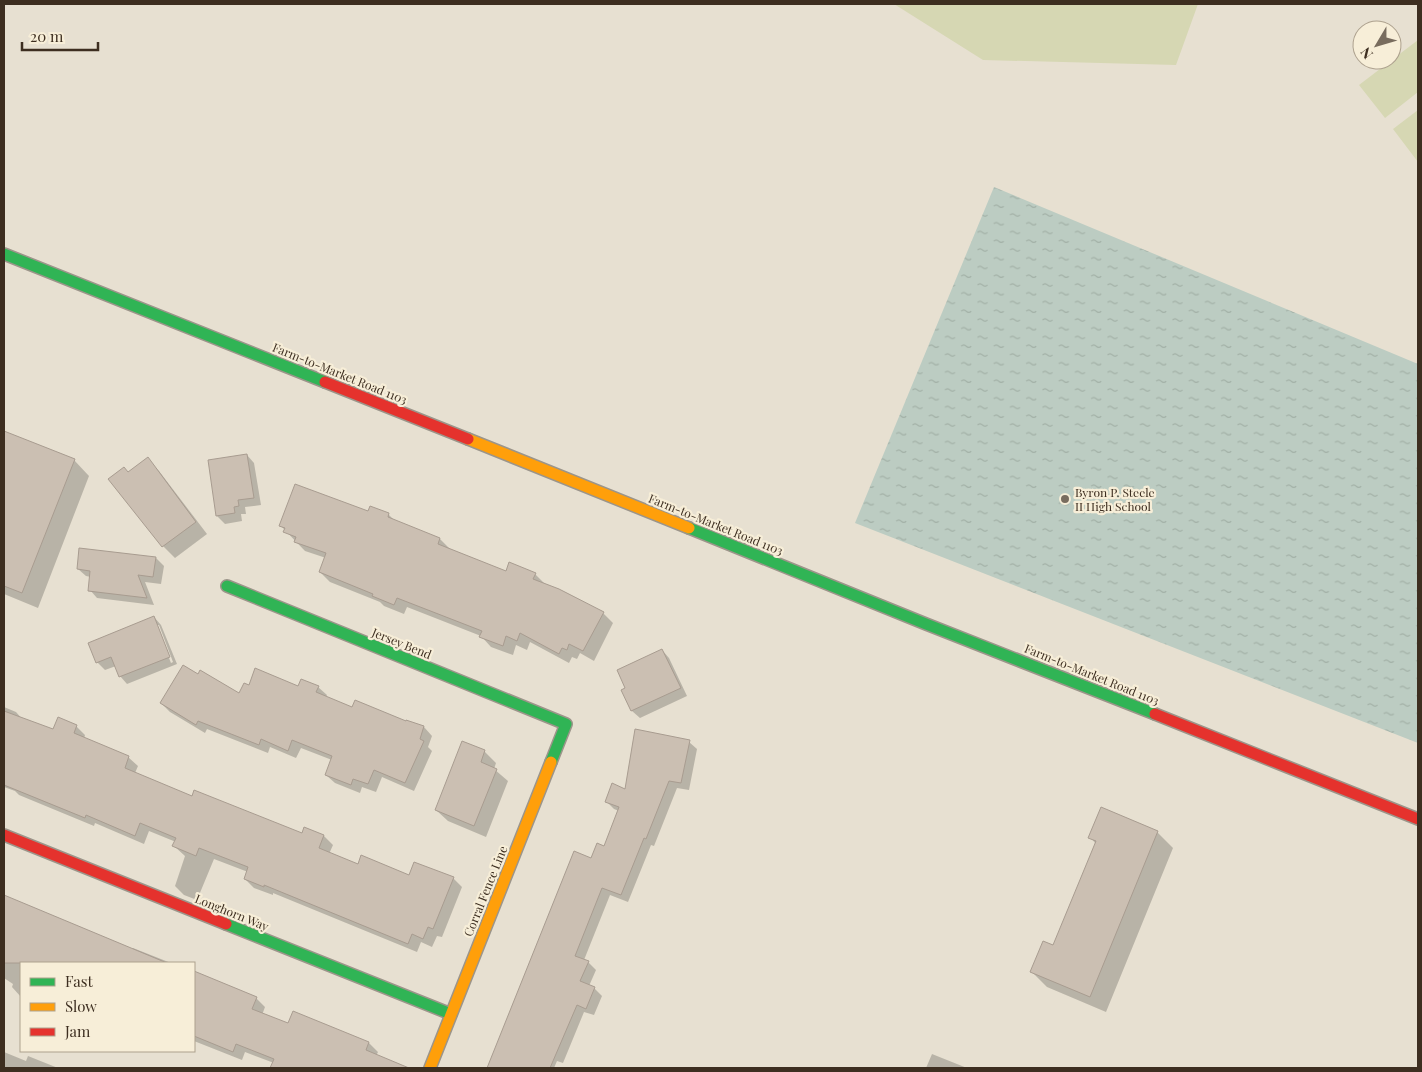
<svg xmlns="http://www.w3.org/2000/svg" width="1422" height="1072" font-family="'Playfair Display',serif">
<defs>
<pattern id="water-ripples" width="26" height="14" patternUnits="userSpaceOnUse" patternTransform="scale(1.25)"><rect width="26" height="14" fill="#bcccc2"/><path d="M2 4q2-2 4 0t4 0M15 11q2-2 4 0t4 0" fill="none" stroke="#a2b0a6"/></pattern>
</defs>
<rect width="100%" height="100%" fill="#e7e0d1"/>
<path fill="#d6d7b3" d="M 894,4 L 1198,4 L 1176,65 L 983,60 Z
M 1418,40 L 1418,92 L 1385,118 L 1359,85 Z
M 1418,110 L 1418,162 L 1393,129 Z"/>
<path fill="url(#water-ripples)" d="M 994,187 L 1418,364 L 1418,743 L 855,523 Z"/>
<path fill="#0003" fill-rule="evenodd" d="M 4,433 L 74,460 L 89,476 L 38,608 L 4,594 Z
M 247,455 L 254,463 L 261,505 L 245,507 L 246,514 L 241,514 L 242,521 L 225,524 L 217,516 L 209,461 Z
M 147,459 L 159,471 L 207,534 L 175,558 L 163,546 L 129,473 Z
M 369,513 L 388,514 L 396,522 L 440,539 L 450,549 L 506,573 L 535,574 L 545,584 L 603,613 L 613,623 L 594,661 L 580,653 L 577,659 L 572,657 L 569,663 L 530,642 L 527,650 L 516,645 L 513,655 L 491,647 L 481,636 L 407,607 L 404,614 L 384,606 L 380,602 L 330,582 L 320,572 L 326,558 L 305,551 L 280,525 Z
M 156,558 L 164,566 L 161,584 L 145,582 L 154,605 L 97,598 L 90,590 L 91,577 L 86,576 L 78,569 Z
M 154,617 L 161,625 L 177,664 L 127,684 L 120,676 L 116,666 L 105,670 L 97,662 ZM 156,625 L 159,625 L 173,662 L 171,663 Z
M 662,650 L 669,658 L 687,696 L 640,718 L 632,711 L 623,690 L 627,688 Z
M 250,686 L 318,687 L 327,695 L 326,697 L 353,709 L 406,723 L 407,721 L 424,727 L 432,736 L 428,747 L 432,751 L 414,791 L 382,777 L 376,792 L 362,787 L 360,793 L 335,783 L 326,775 L 332,760 L 301,748 L 296,758 L 270,747 L 268,753 L 207,729 L 205,733 L 170,712 L 161,703 L 240,695 Z
M 4,707 L 16,712 L 23,720 L 54,731 L 76,726 L 85,735 L 84,739 L 128,757 L 138,766 L 135,773 L 193,798 L 303,834 L 305,828 L 324,836 L 333,845 L 329,854 L 359,866 L 410,876 L 453,878 L 462,887 L 442,937 L 437,936 L 432,947 L 421,942 L 417,952 L 273,893 L 273,895 L 254,888 L 245,879 L 248,872 L 214,859 L 197,900 L 184,895 L 175,886 L 185,856 L 174,846 L 176,842 L 149,831 L 144,844 L 95,823 L 94,826 L 19,795 L 15,791 L 4,787 Z
M 689,742 L 697,749 L 689,790 L 677,788 L 654,846 L 651,845 L 628,902 L 610,895 L 584,960 L 588,962 L 596,970 L 589,986 L 594,988 L 602,996 L 594,1015 L 584,1012 L 563,1063 L 557,1061 L 554,1068 L 488,1068 L 575,853 L 592,860 L 605,848 L 619,811 L 614,809 L 606,801 L 626,790 Z
M 463,743 L 485,752 L 496,763 L 494,769 L 508,781 L 486,837 L 448,821 L 436,810 Z
M 1157,832 L 1173,848 L 1106,1012 L 1047,987 L 1032,972 L 1054,947 L 1096,844 L 1090,837 Z
M 4,896 L 132,950 L 133,948 L 171,963 L 21,963 L 21,997 L 12,987 L 13,984 L 4,978 Z
M 194,972 L 256,998 L 265,1007 L 262,1015 L 289,1025 L 369,1043 L 378,1052 L 376,1056 L 386,1065 L 385,1068 L 272,1068 L 274,1063 L 245,1052 L 242,1060 L 194,1041 Z
M 4,1052 L 26,1061 L 28,1056 L 58,1068 L 4,1068 Z
M 932,1054 L 967,1068 L 926,1068 Z"/>
<path fill="#cbbfb2" stroke="#a89c90" d="M 4,431 L 75,459 L 22,593 L 4,586 Z
M 247,454 L 254,498 L 238,500 L 239,506 L 234,507 L 235,513 L 216,516 L 208,460 Z
M 148,457 L 196,522 L 162,547 L 108,479 L 124,467 L 128,472 Z
M 295,484 L 368,511 L 370,506 L 389,513 L 388,517 L 440,538 L 438,544 L 506,571 L 509,562 L 536,573 L 533,579 L 559,589 L 604,612 L 583,651 L 569,644 L 567,650 L 562,648 L 559,654 L 520,633 L 517,641 L 506,636 L 503,646 L 479,637 L 482,631 L 397,598 L 394,605 L 372,596 L 373,594 L 319,572 L 326,553 L 294,542 L 296,537 L 283,532 L 285,528 L 279,526 Z
M 79,548 L 156,557 L 153,577 L 138,575 L 147,598 L 88,591 L 90,571 L 77,569 Z
M 154,616 L 170,657 L 119,677 L 111,657 L 96,663 L 88,643 Z
M 662,649 L 681,688 L 631,711 L 621,690 L 625,688 L 617,670 Z
M 183,665 L 198,674 L 200,670 L 239,693 L 244,683 L 249,685 L 255,668 L 298,686 L 301,679 L 319,686 L 316,692 L 352,707 L 355,700 L 406,721 L 406,720 L 424,726 L 420,739 L 424,741 L 405,783 L 374,770 L 368,784 L 353,779 L 351,785 L 325,775 L 332,756 L 292,740 L 288,751 L 261,739 L 259,745 L 198,721 L 196,725 L 160,703 Z
M 4,711 L 53,729 L 58,717 L 77,725 L 74,733 L 129,756 L 125,768 L 192,796 L 194,790 L 302,833 L 304,827 L 324,835 L 319,848 L 358,864 L 361,855 L 409,875 L 414,862 L 454,877 L 433,929 L 428,927 L 423,939 L 412,934 L 408,944 L 264,885 L 264,887 L 244,879 L 248,867 L 199,848 L 196,856 L 172,846 L 176,838 L 140,823 L 135,836 L 86,815 L 85,818 L 4,785 Z
M 635,729 L 690,740 L 681,783 L 669,781 L 646,839 L 644,838 L 621,895 L 602,888 L 575,956 L 589,961 L 580,981 L 595,987 L 586,1009 L 577,1005 L 550,1068 L 487,1068 L 574,851 L 591,858 L 597,843 L 604,846 L 619,807 L 605,802 L 612,783 L 625,789 Z
M 462,741 L 485,750 L 481,762 L 497,769 L 474,826 L 435,810 Z
M 1101,807 L 1158,831 L 1090,997 L 1030,972 L 1043,941 L 1053,945 L 1096,841 L 1088,838 Z
M 4,895 L 167,963 L 4,963 Z
M 194,971 L 257,997 L 252,1009 L 288,1023 L 293,1011 L 369,1042 L 366,1050 L 409,1068 L 270,1068 L 274,1059 L 236,1044 L 233,1052 L 194,1036 Z"/>
<g fill="none" stroke-linecap="round" stroke-linejoin="round">
<g stroke="#9c958a" stroke-width="14">
<path id="fast" d="M 4,254 L 325,382
M 689,528 L 926,624 L 1155,714
M 227,586 L 566,724 L 551,762
M 226,924 L 451,1014"/>
</g>
<g stroke="#9c958a" stroke-width="14">
<path id="slow" d="M 468,439 L 689,528
M 430,1068 L 551,762"/>
</g>
<g stroke="#9c958a" stroke-width="14">
<path id="jam" d="M 325,382 L 468,439
M 1155,714 L 1418,819
M 4,835 L 226,924"/>
</g>
<use href="#fast" stroke="#30b455" stroke-width="11"/>
<use href="#slow" stroke="#ff9f0a" stroke-width="11"/>
<use href="#jam" stroke="#e5322d" stroke-width="11"/>
</g>
<circle fill="#786c5e" stroke="#f7eed8" stroke-width="2" cx="1065" cy="499" r="5"/>
<g text-anchor="middle" dominant-baseline="central" stroke-width="4.5" stroke-linejoin="round" paint-order="stroke">
<g font-size="12" fill="#3d2e20" stroke="#f7eed8">
<text transform="translate(340 373) rotate(22)">Farm-to-Market Road 1103</text>
<text transform="translate(716 524) rotate(22)">Farm-to-Market Road 1103</text>
<text transform="translate(402 643) rotate(22)">Jersey Bend</text>
<text transform="translate(1092 674) rotate(22)">Farm-to-Market Road 1103</text>
<text transform="translate(485 891) rotate(-68)">Corral Fence Line</text>
<text transform="translate(232 912) rotate(22)">Longhorn Way</text>
</g>
<g font-size="12" fill="#3d2e20" stroke="#f7eed8" text-anchor="start">
<text x="1075" y="492">Byron P. Steele<tspan x="1075" dy="14">II High School</tspan></text>
</g>
</g>
<rect width="1422" height="1072" fill="none" stroke="#3d2e20" stroke-width="10"/>
<rect x="20" y="962" width="175" height="90" fill="#f7eed8" stroke="#ada18e"/>
<rect x="30" y="978" width="25" height="8" fill="#30b455" stroke="#ada18e"/>
<text x="65" y="987" font-size="15" fill="#3d2e20">Fast</text>
<rect x="30" y="1003" width="25" height="8" fill="#ff9f0a" stroke="#ada18e"/>
<text x="65" y="1012" font-size="15" fill="#3d2e20">Slow</text>
<rect x="30" y="1028" width="25" height="8" fill="#e5322d" stroke="#ada18e"/>
<text x="65" y="1037" font-size="15" fill="#3d2e20">Jam</text>
<g transform="translate(1377 45) rotate(232)"><circle r="24" fill="#f7eed8" stroke="#ada18e"/>
<path d="M0-4L9 19L0 12L-9 19Z" fill="#786c5e"/>
<text y="-8" font-size="14" font-weight="bold" text-anchor="middle" fill="#3d2e20">N</text>
</g>
<path d="M22 42v8h76v-8" fill="none" stroke="#3d2e20" stroke-width="2.5"/>
<text x="30" y="42" font-size="15" fill="#3d2e20" stroke="#f7eed8" stroke-width="4" paint-order="stroke">20 m</text>
</svg>
